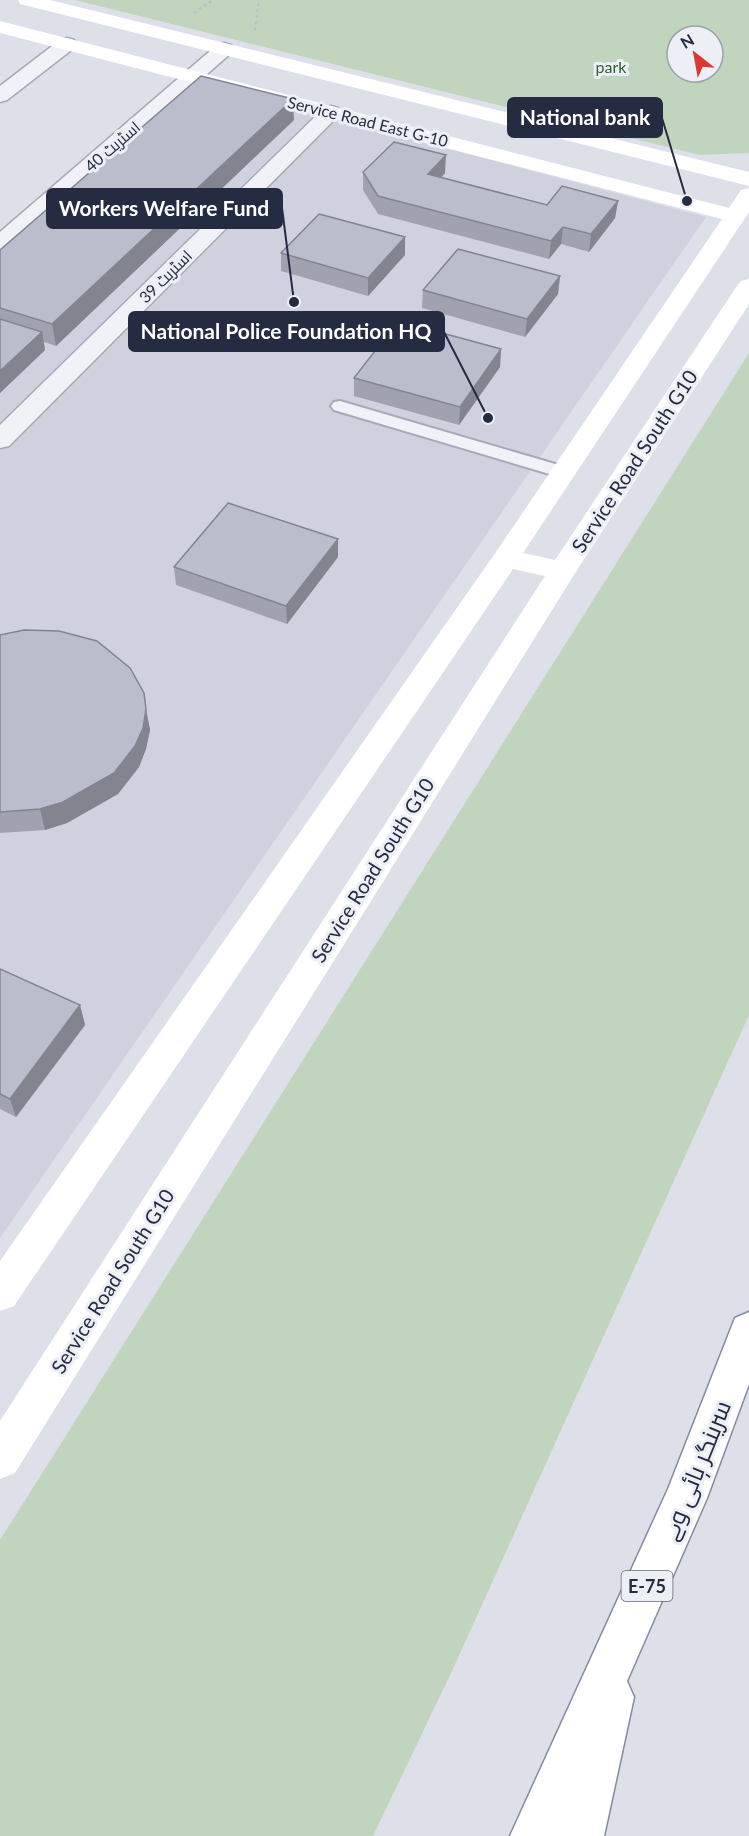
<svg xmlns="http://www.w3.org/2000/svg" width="749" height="1836" font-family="Lato,Cairo,sans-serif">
<rect width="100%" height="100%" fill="#dde0e9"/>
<path fill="#cfd2de" d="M 208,85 L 706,217 L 0,1238 L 0,260 Z"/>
<path fill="#c0d4be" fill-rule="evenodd" d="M 75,0 L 749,0 L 749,153 L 700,155 ZM 677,36 L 713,36 L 713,72 L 677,72 Z
M 749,353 L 749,1015 L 452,1671 L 373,1836 L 0,1836 L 0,1540 Z"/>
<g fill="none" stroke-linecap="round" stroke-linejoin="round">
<g stroke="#a6aab7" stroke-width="4">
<path id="service" d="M 340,401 L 569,468 L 572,472 L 563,478 L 334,410 L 331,406 L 334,402 Z"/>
</g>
<g stroke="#a6aab7" stroke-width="3">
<path id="minor" d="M 67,38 L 74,40 L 77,44 L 74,48 L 7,100 L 0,102 L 0,86 L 60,40 Z
M 224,43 L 231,45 L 234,49 L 231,53 L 8,249 L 0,251 L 0,232 L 217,45 Z
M 331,106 L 338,108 L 341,112 L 338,116 L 9,446 L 0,448 L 0,425 L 324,108 Z"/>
</g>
<g stroke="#838aa1" stroke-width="3">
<path id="trunk" d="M 749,1312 L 749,1384 L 707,1498 L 627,1681 L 634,1697 L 604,1836 L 510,1836 L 668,1489 L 735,1318 Z"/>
</g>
<path stroke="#bcbec8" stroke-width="2" stroke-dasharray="3 3" stroke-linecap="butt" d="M 194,13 L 213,0
M 255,30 L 259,0"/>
<use href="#service" fill="#f1f2f7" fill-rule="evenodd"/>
<use href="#minor" fill="#f1f2f7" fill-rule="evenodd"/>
<path fill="#fff" fill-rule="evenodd" d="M 18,0 L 50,0 L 749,172 L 749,186 L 20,4 Z
M 0,21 L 729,208 L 741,190 L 749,188 L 749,212 L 523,553 L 555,560 L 737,286 L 741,281 L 749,279 L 749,304 L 572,578 L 15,1473 L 0,1479 L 0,1421 L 545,576 L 513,569 L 14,1306 L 0,1311 L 0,1261 L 496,552 L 722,219 L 0,33 Z"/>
<use href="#trunk" fill="#fff" fill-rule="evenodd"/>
</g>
<path fill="#a0a3af" d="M 294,120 L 56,346 L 44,342 L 45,350 L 0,393 L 0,250 Z
M 363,172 L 445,173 L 441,178 L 547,205 L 618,201 L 615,218 L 589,252 L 561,244 L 549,259 L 378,214 L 363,190 Z
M 405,237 L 405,255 L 368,296 L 281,271 L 281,253 Z
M 560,276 L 558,294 L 525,337 L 422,308 L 423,290 Z
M 501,349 L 500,367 L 459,425 L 354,396 L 354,378 Z
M 338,557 L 287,624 L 176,585 L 174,567 Z
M 0,635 L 146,709 L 150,730 L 146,749 L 139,767 L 118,794 L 67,823 L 45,830 L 0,833 Z
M 0,969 L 80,1005 L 85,1025 L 16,1117 L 0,1109 Z"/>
<path fill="#82858f" d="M 293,99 L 294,120 L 56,346 L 52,324 Z
M 446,155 L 445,173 L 428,192 L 428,174 Z
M 618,201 L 615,218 L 589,252 L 591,234 Z
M 563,227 L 561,244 L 549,259 L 551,241 Z
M 405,237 L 405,255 L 368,296 L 368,278 Z
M 560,276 L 558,294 L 525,337 L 527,319 Z
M 42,332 L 45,350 L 0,393 L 0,371 Z
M 501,349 L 500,367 L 459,425 L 460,407 Z
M 338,539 L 338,557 L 287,624 L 286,606 Z
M 146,709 L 150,730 L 146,749 L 139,767 L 118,794 L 67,823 L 45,830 L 40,809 Z
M 80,1005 L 85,1025 L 16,1117 L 10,1099 Z"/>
<path fill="#babecc" stroke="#82858f" stroke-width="1.5" d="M 201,76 L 293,99 L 52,324 L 0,308 L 0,250 Z
M 394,142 L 446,155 L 428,174 L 547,205 L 562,186 L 618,201 L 591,234 L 563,227 L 551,241 L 378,196 L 363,172 Z
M 319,214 L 405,237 L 368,278 L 281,253 Z
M 458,249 L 560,276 L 527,319 L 423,290 Z
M 0,319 L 42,332 L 0,371 Z
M 398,321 L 501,349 L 460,407 L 354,378 Z
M 228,503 L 338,539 L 286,606 L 174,567 Z
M 24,630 L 59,631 L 97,641 L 130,668 L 144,693 L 146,709 L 143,728 L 135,746 L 114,773 L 63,802 L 40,809 L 0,812 L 0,635 Z
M 0,969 L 80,1005 L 10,1099 L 0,1094 Z"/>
<g text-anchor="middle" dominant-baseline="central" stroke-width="6" stroke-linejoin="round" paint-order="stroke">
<g font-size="16" fill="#325e31" stroke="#edeff6">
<text x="611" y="66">park</text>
</g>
<g font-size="16" fill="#252b41" stroke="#edeff6">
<text transform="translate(368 121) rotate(14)">Service Road East G-10</text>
<text transform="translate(112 146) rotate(-41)">اسٹریٹ 40</text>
<text transform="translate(165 276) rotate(-45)">اسٹریٹ 39</text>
</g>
<rect fill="#edeff6" stroke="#616677" stroke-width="1.5" x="621.5" y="1571" width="51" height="30" rx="4.5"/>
<g font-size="18" font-weight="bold" fill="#252b41">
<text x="647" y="1586">E-75</text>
</g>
<g font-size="20" fill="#252b41" stroke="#edeff6">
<text transform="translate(634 461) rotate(-57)">Service Road South G10</text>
<text transform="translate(372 870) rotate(-58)">Service Road South G10</text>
<text transform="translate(112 1281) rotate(-58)">Service Road South G10</text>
</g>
<g font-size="24" fill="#252b41" stroke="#edeff6">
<text transform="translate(695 1470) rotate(-68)">سرینگر ہائی وے</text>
</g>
</g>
<path fill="none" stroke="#252b41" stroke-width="2" d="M687 201L662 118M294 302L282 208M488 418L444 332"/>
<g fill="#252b41" stroke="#edeff6" stroke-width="2">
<circle cx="687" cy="201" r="6"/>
<circle cx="294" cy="302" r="6"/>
<circle cx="488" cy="418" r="6"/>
</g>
<g fill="#252b41" stroke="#252b41" stroke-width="2">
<rect x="508" y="98" width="154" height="39" rx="6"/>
<rect x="47" y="189" width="235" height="39" rx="6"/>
<rect x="129" y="312" width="315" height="39" rx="6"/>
</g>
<g font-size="21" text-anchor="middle" font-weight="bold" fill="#fff">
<text x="585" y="125">National bank</text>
<text x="164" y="216">Workers Welfare Fund</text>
<text x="286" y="339">National Police Foundation HQ</text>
</g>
<g transform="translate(695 54) rotate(329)"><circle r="28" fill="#edeff6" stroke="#9da1ae" stroke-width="1.5"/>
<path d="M0-4.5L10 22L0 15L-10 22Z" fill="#dc3635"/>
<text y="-9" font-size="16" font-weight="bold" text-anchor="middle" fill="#252b41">N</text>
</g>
</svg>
